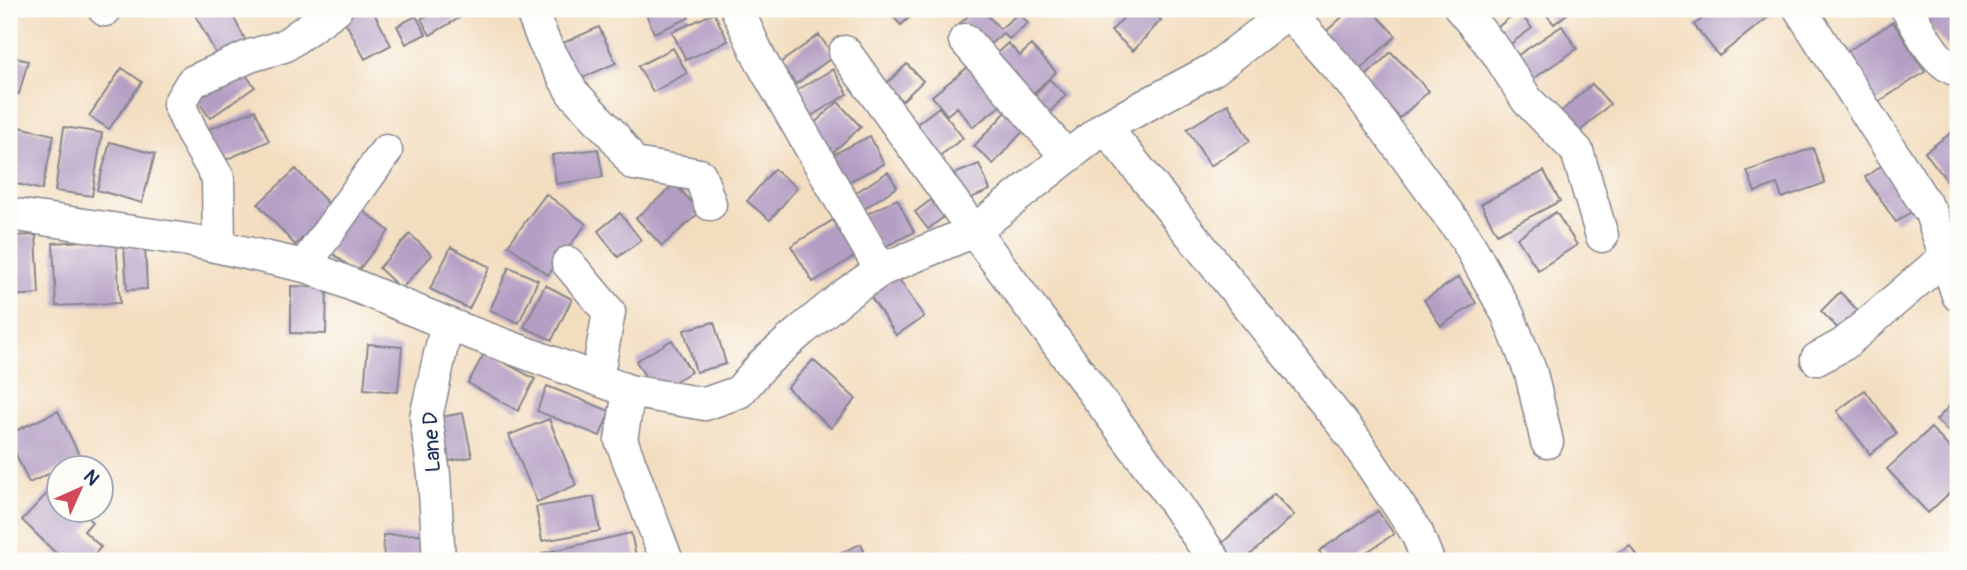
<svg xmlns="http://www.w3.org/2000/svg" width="1967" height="570" font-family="Pangolin,sans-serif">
<rect width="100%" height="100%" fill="#fdfcf7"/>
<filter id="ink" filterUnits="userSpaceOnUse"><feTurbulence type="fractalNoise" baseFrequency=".0143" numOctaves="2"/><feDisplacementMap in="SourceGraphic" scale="14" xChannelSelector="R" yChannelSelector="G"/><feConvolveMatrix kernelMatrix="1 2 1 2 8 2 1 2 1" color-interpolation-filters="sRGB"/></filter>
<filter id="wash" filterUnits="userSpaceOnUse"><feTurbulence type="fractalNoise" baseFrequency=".00686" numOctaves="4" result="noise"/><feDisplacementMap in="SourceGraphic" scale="28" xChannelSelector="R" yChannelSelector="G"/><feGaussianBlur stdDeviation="1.57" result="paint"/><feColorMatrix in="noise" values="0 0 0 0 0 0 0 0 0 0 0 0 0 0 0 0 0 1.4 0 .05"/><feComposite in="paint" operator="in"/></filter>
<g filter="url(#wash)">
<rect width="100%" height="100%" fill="#f3ddbf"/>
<g id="blocks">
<path fill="#b49ec4" d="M 192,9 L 229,9 L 246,41 L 217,56 Z
M 357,9 L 372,9 L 391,45 L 365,59 L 342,16 Z
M 439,9 L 462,9 L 466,14 L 430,35 L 421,19 Z
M 644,9 L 685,9 L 689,18 L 654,33 Z
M 886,9 L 919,9 L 901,25 Z
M 976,9 L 982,9 L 1000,29 L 1019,13 L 1028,23 L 1009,39 L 1003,33 L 981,52 L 958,25 Z
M 1132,9 L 1149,9 L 1161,20 L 1133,51 L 1111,31 Z
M 1351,9 L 1371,9 L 1396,36 L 1356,73 L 1322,35 Z
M 1542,9 L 1573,9 L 1554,24 Z
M 1715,9 L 1767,9 L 1771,15 L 1719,56 L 1694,25 Z
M 1927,9 L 1947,9 L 1958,21 L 1958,58 L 1920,16 Z
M 1518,11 L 1532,28 L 1508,46 L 1494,30 Z
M 714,13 L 728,41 L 686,60 L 672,32 Z
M 416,16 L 426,34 L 406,44 L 397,26 Z
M 1893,22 L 1925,72 L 1872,106 L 1840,56 Z
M 1562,26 L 1577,49 L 1528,82 L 1512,59 Z
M 599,27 L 616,63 L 571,83 L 554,47 Z
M 819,35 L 834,56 L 796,84 L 780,63 Z
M 1008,43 L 1020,56 L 1031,45 L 1056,72 L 1025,101 L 988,61 Z
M 673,48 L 687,73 L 653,92 L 638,66 Z
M 1391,52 L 1429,91 L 1400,118 L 1363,79 Z
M 9,56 L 28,61 L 19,94 L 9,91 Z
M 237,63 L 255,87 L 210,118 L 193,94 Z
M 973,63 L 1005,102 L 973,127 L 957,107 L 947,115 L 932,96 Z
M 907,64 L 923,81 L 902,101 L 886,84 Z
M 122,68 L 142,82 L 109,129 L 89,116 Z
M 833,69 L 848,94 L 804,120 L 789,95 Z
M 1049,79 L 1066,95 L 1041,121 L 1025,105 Z
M 1592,84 L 1610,104 L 1576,135 L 1557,115 Z
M 838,102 L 861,127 L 833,152 L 810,127 Z
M 1228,104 L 1250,141 L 1210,166 L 1187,129 Z
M 939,107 L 963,138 L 933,161 L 909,130 Z
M 255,110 L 269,141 L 216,164 L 202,132 Z
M 1007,111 L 1026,128 L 993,164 L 974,146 Z
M 15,126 L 54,135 L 42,190 L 9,182 L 9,156 Z
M 64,127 L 102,133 L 92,196 L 55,191 Z
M 1958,128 L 1958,192 L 1956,193 L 1925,152 Z
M 870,136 L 884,164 L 842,185 L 828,157 Z
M 110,142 L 155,154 L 142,203 L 97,190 Z
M 1813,148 L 1825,183 L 1782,198 L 1777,184 L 1755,192 L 1747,171 Z
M 598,149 L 603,177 L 556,184 L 552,155 Z
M 1887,162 L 1918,207 L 1896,222 L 1865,177 Z
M 979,164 L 990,190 L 964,201 L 952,175 Z
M 296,169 L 334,210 L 295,245 L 258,204 Z
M 774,169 L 797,188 L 770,220 L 747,201 Z
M 1544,171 L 1560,201 L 1497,234 L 1481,204 Z
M 888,172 L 897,187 L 862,210 L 852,195 Z
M 675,184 L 700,212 L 662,246 L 636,218 Z
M 546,194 L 586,224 L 548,275 L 508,245 Z
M 936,196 L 949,213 L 928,229 L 915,212 Z
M 897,199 L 914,232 L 881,249 L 863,216 Z
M 356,205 L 389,231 L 357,272 L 324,247 Z
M 1556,212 L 1577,245 L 1538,270 L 1517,238 Z
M 620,213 L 641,240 L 618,257 L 598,231 Z
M 833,220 L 855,256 L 813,282 L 791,246 Z
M 410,234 L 432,255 L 401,289 L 379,268 Z
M 36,235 L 39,294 L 9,296 L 9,236 Z
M 116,239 L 120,303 L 56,306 L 53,243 Z
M 145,246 L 147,289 L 127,290 L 124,247 Z
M 451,247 L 490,267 L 469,309 L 430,289 Z
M 509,267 L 538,280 L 519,323 L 490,310 Z
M 897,276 L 924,317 L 896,335 L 869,294 Z
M 1459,277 L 1476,303 L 1441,326 L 1424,300 Z
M 545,285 L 572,299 L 552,340 L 524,327 Z
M 291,286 L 327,287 L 326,334 L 291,333 Z
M 1840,292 L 1864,317 L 1845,336 L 1821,311 Z
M 714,322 L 726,364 L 696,372 L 684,330 Z
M 672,340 L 691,372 L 655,393 L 636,361 Z
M 368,344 L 402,347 L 398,392 L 364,389 Z
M 485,352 L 535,379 L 518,411 L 468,383 Z
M 813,360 L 856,399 L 831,428 L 787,388 Z
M 547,386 L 610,411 L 600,436 L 537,411 Z
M 1865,390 L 1897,434 L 1870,454 L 1837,411 Z
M 1958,397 L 1958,441 L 1936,420 Z
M 58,411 L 81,459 L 29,483 L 9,439 L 9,434 Z
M 463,413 L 472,457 L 444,462 L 436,418 Z
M 549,419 L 576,485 L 537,502 L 509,435 Z
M 1931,428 L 1958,457 L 1958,485 L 1928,513 L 1887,469 Z
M 54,486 L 60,491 L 60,510 L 80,510 L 92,522 L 84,531 L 101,547 L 88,561 L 64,561 L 22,520 Z
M 1274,494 L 1294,515 L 1251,554 L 1257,561 L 1224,561 L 1214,551 Z
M 594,497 L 600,531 L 542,541 L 536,507 Z
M 1378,511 L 1394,534 L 1353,561 L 1326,561 L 1319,551 Z
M 631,533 L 637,561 L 545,561 L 543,553 Z
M 422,534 L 423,561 L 384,561 L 383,535 Z
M 861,544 L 868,561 L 821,561 Z
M 1630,545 L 1640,561 L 1608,561 L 1607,560 Z"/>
</g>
</g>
<g filter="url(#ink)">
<use href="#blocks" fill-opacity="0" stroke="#87868e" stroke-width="2"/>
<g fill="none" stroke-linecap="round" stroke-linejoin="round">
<g stroke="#87868e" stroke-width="35">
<path id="street" d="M 104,9 L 105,10
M 531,9 L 544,42 L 572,92 L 613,135 L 634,164 L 700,175 L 710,204
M 737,9 L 761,61 L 881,270
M 1461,9 L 1496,51 L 1527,100 L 1577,151 L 1602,236
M 1800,9 L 1931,213 L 1958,295
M 1907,9 C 1920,29 1934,64 1958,70
M 1288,12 L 1354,86 L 1465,237 L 1508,315 L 1531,373 L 1547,442
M 965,40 L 1067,157
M 845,52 L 974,231 L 1162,484 L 1215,561
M 1105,127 L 1353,437 L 1417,533 L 1428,561
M 9,214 L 188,240 L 309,267 L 458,328 L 629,391 L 705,404 L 739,392 L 764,363 L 802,330 L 846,294 L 881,270 L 974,231 L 1105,127 L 1214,69 L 1292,9
M 219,246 L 218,178 L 192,133 L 179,104 L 192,82 L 250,56 L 284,46 L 336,9
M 568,263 L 609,312 L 597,379
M 304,266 L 386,151
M 1817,359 L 1844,344 L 1958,246
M 629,391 L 621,440 L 667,561
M 439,561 L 434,475 L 426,417 L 447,323"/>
</g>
<use href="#street" stroke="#fff" stroke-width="32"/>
</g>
</g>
<g text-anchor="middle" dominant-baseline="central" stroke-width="6" stroke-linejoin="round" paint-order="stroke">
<g font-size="21" fill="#1b2f5e" stroke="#fdfcf7">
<text transform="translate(432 442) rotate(-93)">Lane D</text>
</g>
</g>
<rect width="1967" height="570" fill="none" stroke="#fdfcf7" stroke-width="35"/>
<g transform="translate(80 489) rotate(45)"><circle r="33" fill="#fdfcf7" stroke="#a3aaba" stroke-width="2"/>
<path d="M0-5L12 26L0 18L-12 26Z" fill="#d1495b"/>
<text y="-10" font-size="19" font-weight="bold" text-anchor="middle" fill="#1b2f5e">N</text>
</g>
</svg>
